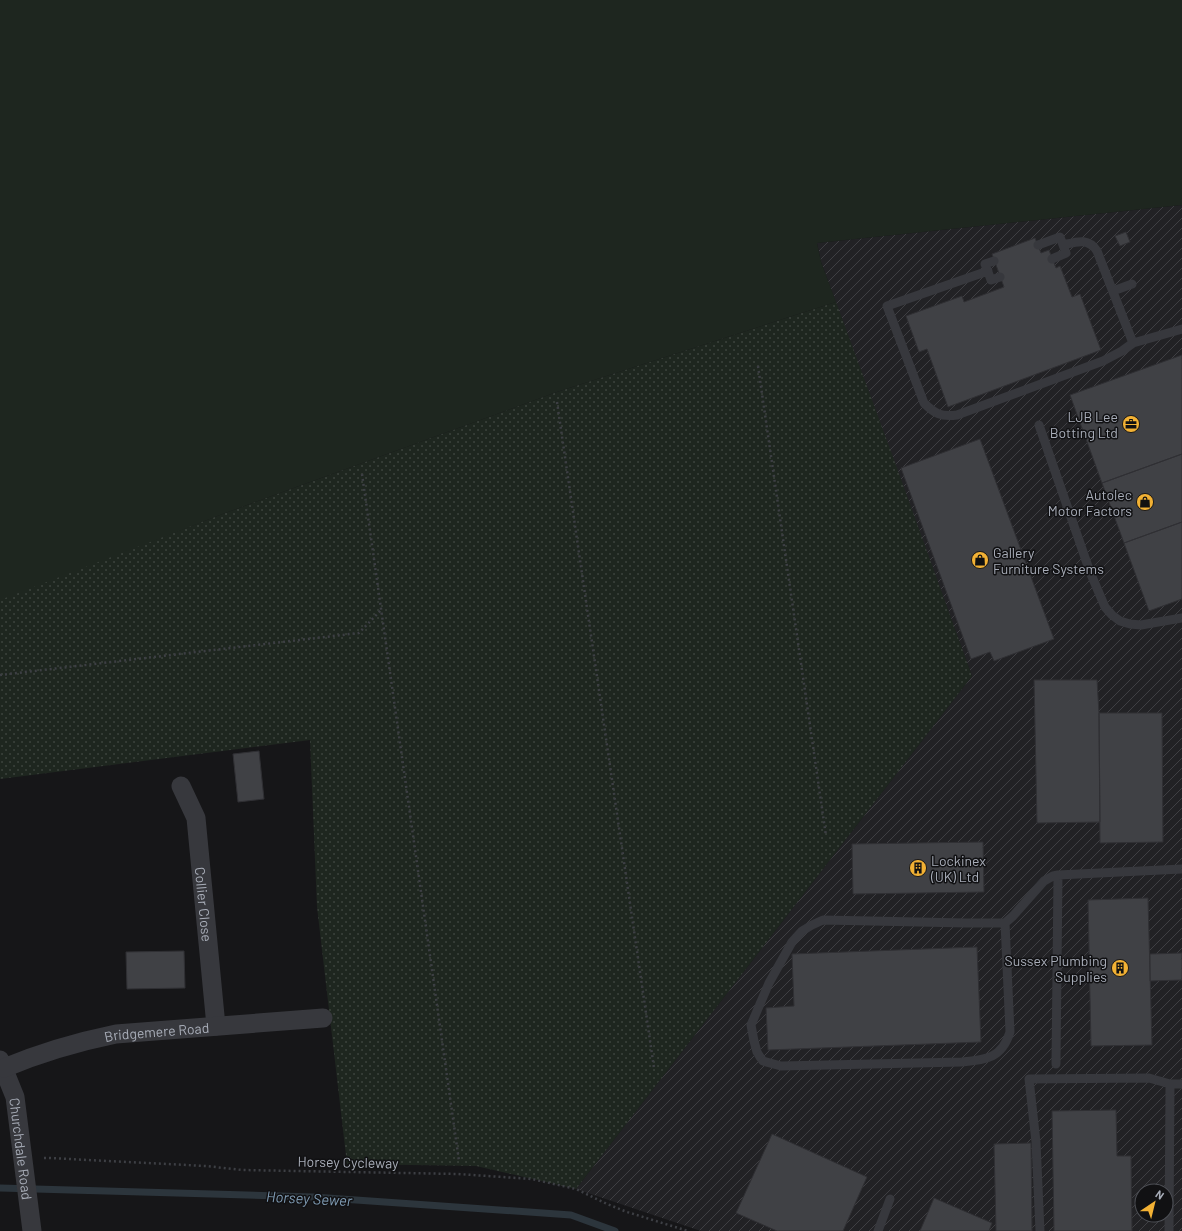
<svg xmlns="http://www.w3.org/2000/svg" width="1182" height="1231" font-family="Barlow,sans-serif">
<defs>
<pattern id="industrial-furrows" width="10" height="10" patternUnits="userSpaceOnUse"><rect width="10" height="10" fill="#222225"/><path d="M-1 1l2-2M0 10L10 0M9 11l2-2" fill="none" stroke="#3f3f43"/></pattern>
<pattern id="garden-dots" width="8" height="8" patternUnits="userSpaceOnUse"><rect width="8" height="8" fill="#1e261f"/><path d="M2 2h.1M6 6h.1" fill="none" stroke="#3c433d" stroke-width="1.8" stroke-linecap="round"/></pattern>
</defs>
<rect width="100%" height="100%" fill="#161618"/>
<path fill="url(#industrial-furrows)" fill-rule="evenodd" d="M 1182,205 L 1182,1231 L 701,1231 L 576,1189 L 972,676 L 821,262 L 817,243 ZM 1142,1191 L 1166,1191 L 1166,1215 L 1142,1215 Z"/>
<path fill="#1e261f" d="M 0,0 L 1182,0 L 1182,205 L 817,243 L 821,262 L 836,302 L 557,392 L 220,515 L 0,602 Z"/>
<path fill="url(#garden-dots)" d="M 836,302 L 893,457 L 972,676 L 576,1189 L 476,1166 L 347,1164 L 317,907 L 310,740 L 0,779 L 0,600 L 220,515 L 557,392 Z"/>
<g fill="none" stroke-linecap="round" stroke-linejoin="round">
<path stroke="#2c353c" stroke-width="7" d="M 0,1188 L 313,1197 L 571,1215 L 615,1231"/>
</g>
<path fill="#404145" stroke="#303034" d="M 1126,232 L 1130,242 L 1120,246 L 1115,236 Z
M 1035,238 L 1041,253 L 1049,250 L 1056,268 L 1060,266 L 1072,297 L 1080,294 L 1101,350 L 948,407 L 927,349 L 919,352 L 906,316 L 962,296 L 964,302 L 1004,287 L 992,254 Z
M 1182,355 L 1182,454 L 1102,483 L 1070,395 Z
M 980,439 L 1054,639 L 994,661 L 990,652 L 971,659 L 901,468 Z
M 1182,454 L 1182,522 L 1124,543 L 1102,483 Z
M 1182,522 L 1182,599 L 1149,611 L 1124,543 Z
M 1034,680 L 1097,680 L 1099,713 L 1100,822 L 1037,823 Z
M 1099,713 L 1162,713 L 1163,842 L 1100,843 Z
M 259,751 L 264,799 L 238,802 L 233,754 Z
M 983,842 L 984,892 L 853,894 L 852,844 Z
M 1148,898 L 1152,1045 L 1091,1046 L 1088,900 Z
M 977,947 L 981,1042 L 768,1050 L 766,1008 L 794,1006 L 792,954 Z
M 184,951 L 185,988 L 127,989 L 126,952 Z
M 1182,953 L 1182,980 L 1150,981 L 1150,954 Z
M 1116,1110 L 1117,1156 L 1131,1156 L 1132,1231 L 1054,1231 L 1052,1111 Z
M 772,1134 L 867,1177 L 843,1231 L 777,1231 L 736,1213 Z
M 1031,1143 L 1032,1231 L 996,1231 L 994,1144 Z
M 934,1198 L 992,1223 L 989,1231 L 920,1231 Z"/>
<g fill="none" stroke-linecap="round" stroke-linejoin="round">
<path stroke="#3d3f44" stroke-width="2.5" stroke-dasharray="2 3" stroke-linecap="butt" d="M 758,366 L 826,836
M 557,402 L 654,1068
M 362,474 L 459,1161
M 0,675 L 359,633 L 381,610
M 44,1158 L 49,1158 L 206,1166 L 242,1170 L 458,1174 L 532,1179 L 576,1189 L 607,1204 L 627,1212 L 688,1231"/>
<path stroke="#37383d" stroke-width="9" d="M 1038,245 L 1060,237 L 1066,253 L 1052,259
M 1063,245 C 1076,242 1088,237 1097,251 L 1133,343 L 1182,329
M 994,261 L 985,264 L 991,280 L 1000,277
M 988,271 L 887,306 L 924,403 C 935,414 941,417 957,415 L 1103,361 L 1122,351 L 1133,343
M 1113,291 L 1132,284
M 1039,425 L 1090,572 L 1105,607 L 1112,615 L 1120,621 L 1130,624 L 1141,625 L 1182,618
M 1005,923 L 1010,1032 C 1002,1058 986,1060 962,1062 L 781,1066 L 763,1061 L 760,1057 L 757,1052 L 754,1041 L 751,1025 L 769,983 L 792,942 L 802,931 L 812,925 L 823,920 L 966,923 L 1005,923 L 1013,916 L 1044,881 L 1053,876 L 1058,875
M 1056,1064 L 1058,875 L 1182,869
M 878,1231 L 890,1199
M 1040,1231 L 1036,1142 L 1029,1079 L 1149,1078 L 1170,1084
M 1169,1231 L 1170,1084 L 1182,1084"/>
<g stroke="#37383d" stroke-width="19">
<path id="s1" d="M 181,786 L 196,818 L 216,1026"/>
<path id="s2" d="M 0,1060 L 15,1097 L 32,1231"/>
<path id="s3" d="M 4,1068 C 40,1053 77,1042 116,1034 L 323,1018"/>
</g>
</g>
<defs>
<g id="office-disc" transform="scale(0.9)"><circle r="9.5" fill="#f2b134" stroke="#111113"/><path d="M-6-3h4V-5.5h4V-3h4V5H-6ZM-1-4.5V-3h2v-1.5ZM-6 0V1H6V0Z" fill="#111"/></g>
<g id="shop-disc" transform="scale(0.9)"><circle r="9.5" fill="#f2b134" stroke="#111113"/><path d="M-5-2.5h2.3a2.7 3.5 0 0 1 5.4 0H5L5.5 6h-11ZM-1.5-2.5h3a1.5 2.3 0 0 0-3 0Z" fill="#111"/></g>
<g id="building-disc" transform="scale(0.9)"><circle r="9.5" fill="#f2b134" stroke="#111113"/><path d="M-4-6H4V6H1V3H-1V6H-4ZM-2.5-4.3h1.7v1.8h-1.7ZM.8-4.3h1.7v1.8H.8ZM-2.5-1h1.7V.8h-1.7ZM.8-1h1.7V.8H.8Z" fill="#111"/></g>
</defs>
<g fill-rule="evenodd">
<use href="#office-disc" x="1131" y="424"/>
<use href="#shop-disc" x="1145" y="502"/>
<use href="#shop-disc" x="980" y="560"/>
<use href="#building-disc" x="918" y="868"/>
<use href="#building-disc" x="1120" y="968"/>
</g>
<g text-anchor="middle" dominant-baseline="central" stroke-width="3" stroke-linejoin="round" paint-order="stroke">
<g font-size="14" fill="#a8adb8" stroke="#111113" text-anchor="end">
<text x="1118" y="416">LJB Lee<tspan x="1118" dy="16">Botting Ltd</tspan></text>
<text x="1132" y="494">Autolec<tspan x="1132" dy="16">Motor Factors</tspan></text>
<text x="993" y="552" text-anchor="start">Gallery<tspan x="993" dy="16">Furniture Systems</tspan></text>
<text x="931" y="860" text-anchor="start">Lockinex<tspan x="931" dy="16">(UK) Ltd</tspan></text>
<text x="1107" y="960">Sussex Plumbing<tspan x="1107" dy="16">Supplies</tspan></text>
</g>
<g font-size="14" fill="#a8adb8" stroke="#111113">
<text stroke="none"><textPath href="#s1" startOffset="122">Collier Close</textPath></text>
<text stroke="none"><textPath href="#s3" startOffset="158">Bridgemere Road</textPath></text>
<text stroke="none"><textPath href="#s2" startOffset="92">Churchdale Road</textPath></text>
<text transform="translate(348 1162) rotate(1)">Horsey Cycleway</text>
</g>
<g font-size="15" font-style="italic" fill="#7f9bb3" stroke="#111113">
<text transform="translate(309 1198) rotate(3)">Horsey Sewer</text>
</g>
</g>
<g transform="translate(1154 1203) rotate(35)"><circle r="19" fill="#111113" stroke="#4d4f55"/>
<path d="M0-3L7 15L0 10L-7 15Z" fill="#f2b134"/>
<text y="-6" font-size="11" font-weight="bold" text-anchor="middle" fill="#a8adb8">N</text>
</g>
</svg>
